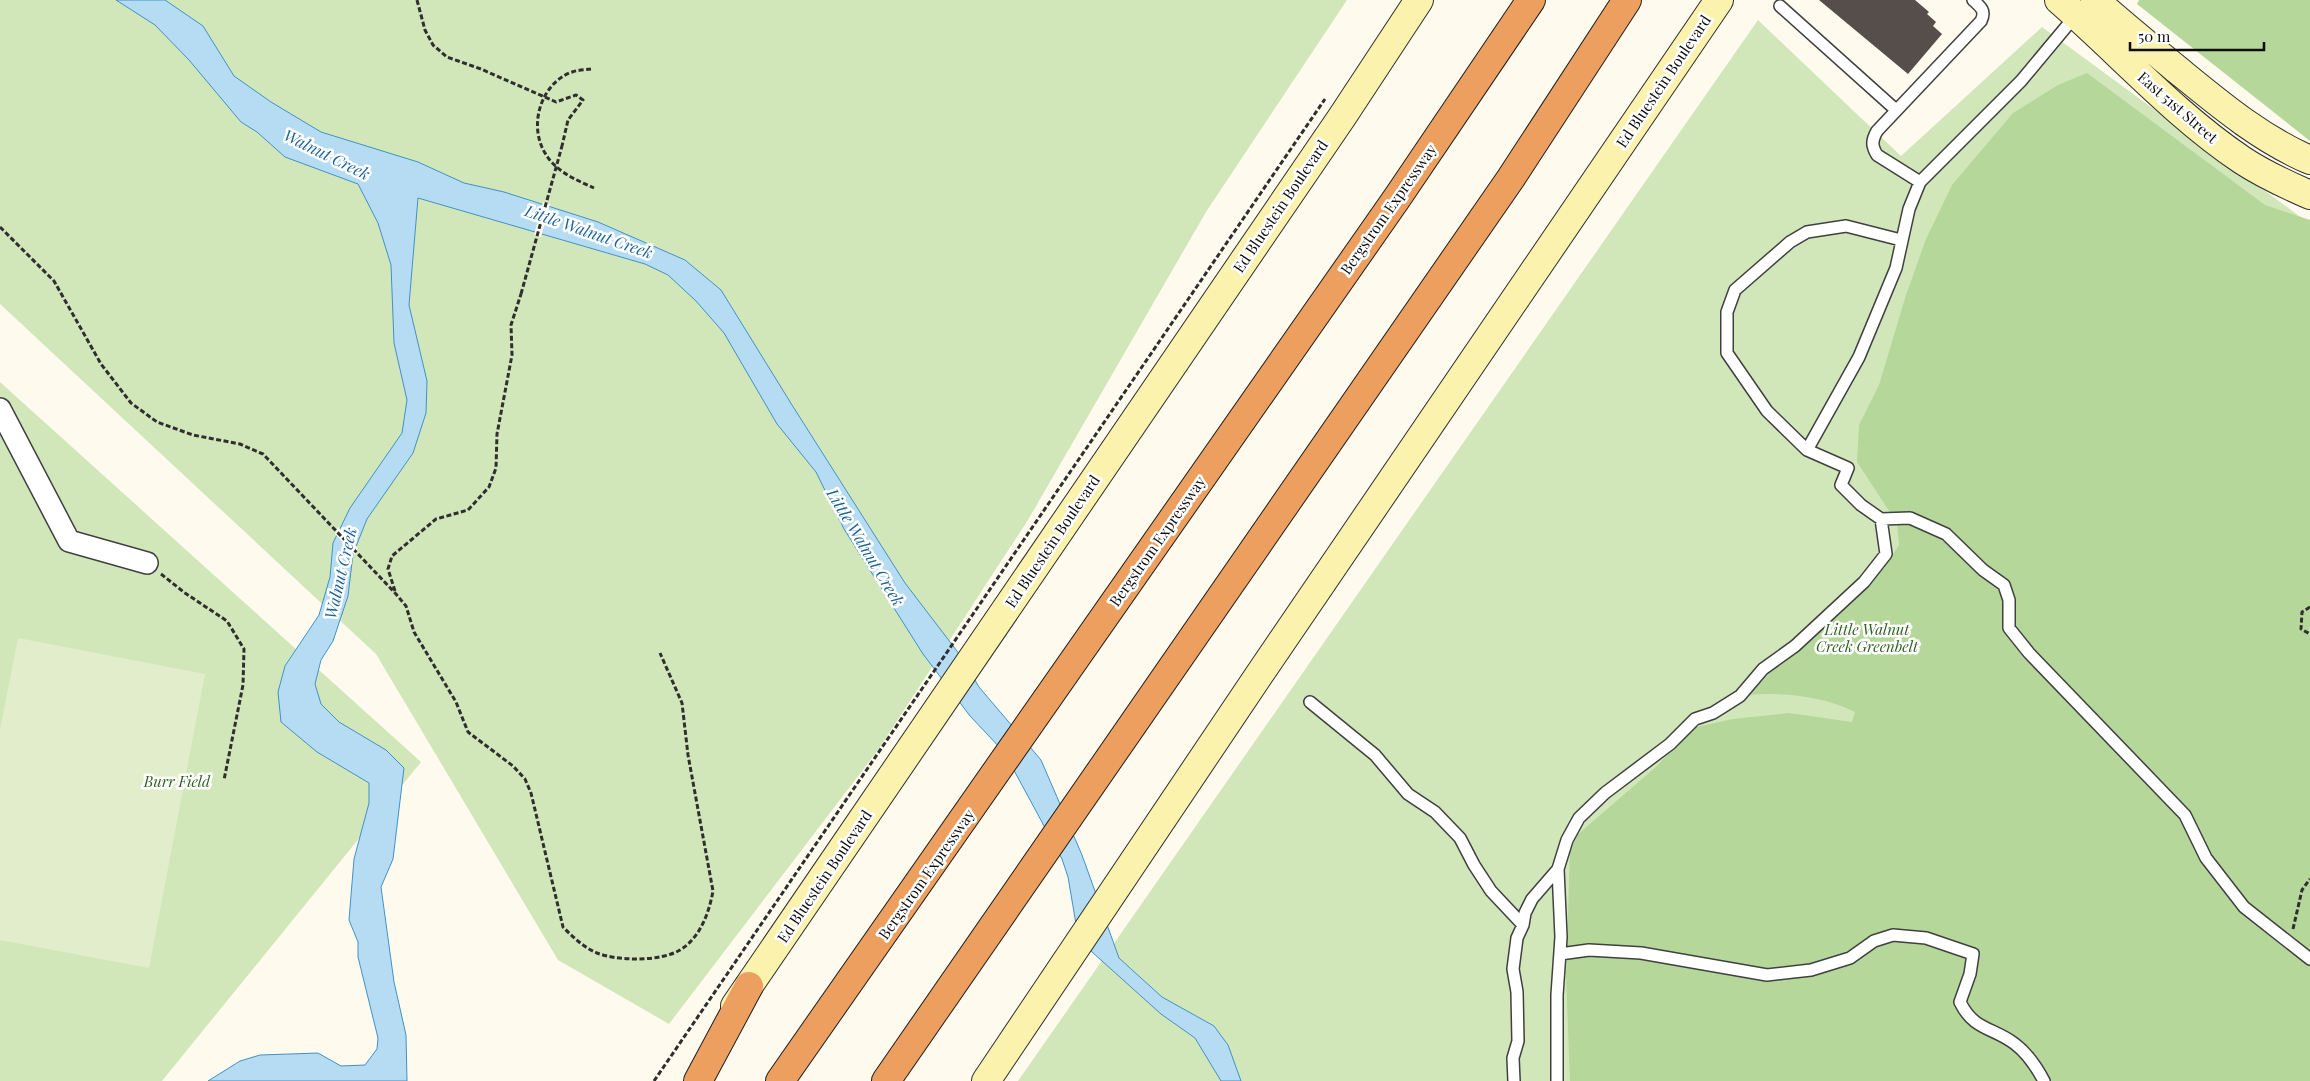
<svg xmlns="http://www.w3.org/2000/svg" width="2310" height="1081" font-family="'Playfair Display',serif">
<rect width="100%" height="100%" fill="#fefbee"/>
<path fill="#d1e7ba" d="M 0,0 L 1347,0 L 1206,212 L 1028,520 L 878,750 L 669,1024 L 558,960 L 376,654 L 0,304 Z
M 1758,20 L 1901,156 L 2042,27 L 2310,224 L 2310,1081 L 1018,1081 Z
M 0,382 L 421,762 L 162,1081 L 0,1081 Z"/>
<path fill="#b5d79a" d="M 2139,0 L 2310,0 L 2310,141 L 2137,4 Z
M 2087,73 L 2265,205 L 2310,220 L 2310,1081 L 1570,1081 L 1566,975 L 1570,852 L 1577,835 L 1657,766 L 1692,728 L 1733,719 L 1789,713 L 1852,722 L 1855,712 C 1823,696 1783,692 1748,695 L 1775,668 L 1807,643 L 1884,568 L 1899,545 L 1897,523 L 1857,462 L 1859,425 L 1879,385 L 1906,295 L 1926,239 L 1952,185 L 2013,113 L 2058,85 Z"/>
<path fill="#e2eecb" d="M 18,638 L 205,674 L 149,968 L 0,940 L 0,730 Z"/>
<path fill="#b6dcf3" stroke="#4191c6" d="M 116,0 L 165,0 L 203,26 L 234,76 L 271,102 L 321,132 L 418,162 L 464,183 L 504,192 L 598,222 L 685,260 L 721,290 L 792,405 L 905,583 L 960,655 L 979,687 L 1041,760 L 1082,855 L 1119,958 L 1162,997 L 1214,1026 L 1228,1045 L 1241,1081 L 1221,1081 L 1195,1038 L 1161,1014 L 1092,952 L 1076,924 L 1068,877 L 1062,859 L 1004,752 L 970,716 L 923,654 L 844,529 L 816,472 L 777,424 L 724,333 L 696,301 L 668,275 L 645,264 L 418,198 L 409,305 L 427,381 L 426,413 L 413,453 L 367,519 L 353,554 L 348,596 L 333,641 L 321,660 L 315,684 L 321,704 L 339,722 L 386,750 L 404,768 L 393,859 L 381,887 L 394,982 L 406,1035 L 407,1081 L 208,1081 L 240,1061 L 260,1055 L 318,1053 L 341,1066 L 365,1065 L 377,1049 L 378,1038 L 358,957 L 358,942 L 349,920 L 354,859 L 369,803 L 369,783 L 317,752 L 281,722 L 278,692 L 285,666 L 319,615 L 330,577 L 333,543 L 350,508 L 402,433 L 407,400 L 394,343 L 391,265 L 378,223 L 358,184 L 285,157 L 257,132 L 241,122 L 189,60 L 155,25 Z"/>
<path fill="#fefbee" d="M 543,202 L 550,204 L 541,237 L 534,235 Z
M 338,527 L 358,548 L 355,555 L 335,534 Z"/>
<path fill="#554e4a" d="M 1819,0 L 1915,0 L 1929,12 L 1927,14 L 1936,22 L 1933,26 L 1942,34 L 1908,74 Z"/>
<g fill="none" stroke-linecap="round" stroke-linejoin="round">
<g stroke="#404040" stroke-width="14">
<path id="lane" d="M 1780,6 L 1896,110
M 1920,182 L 1877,155 C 1871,145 1872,140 1877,131 L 1981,21 C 1986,11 1981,7 1973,0
M 1807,450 L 1767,411 L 1727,353 L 1727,312 L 1735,290 L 1790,242 L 1807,232 L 1846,226 L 1901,240
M 1881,519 L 1910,518 L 1946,534 L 1983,570 L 2004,585 L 2009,600 L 2009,628 L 2029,653 L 2185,815 L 2206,858 L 2244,907 L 2310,959
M 1310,702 L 1375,755 L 1408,794 L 1435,812 L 1460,838 L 1474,865 L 1491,891 L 1523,925
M 1560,954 L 1589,950 L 1641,953 L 1767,975 L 1811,970 L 1850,958 L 1874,941 L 1893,935 L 1926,938 L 1973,954 L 1970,974 L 1960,1002 C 1974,1031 1993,1027 2015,1044 C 2027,1053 2037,1068 2044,1081
M 1514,1081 L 1513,1058 L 1518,1041 L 1517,992 L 1513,969 L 1517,938 L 1523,925 L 1525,913 L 1532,899 L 1558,869
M 1557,1081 L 1557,995 L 1561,937 L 1558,869 L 1567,840 L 1579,818 L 1605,793 L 1670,744 L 1695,719 L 1713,713 L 1740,696 L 1763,669 L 1795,646 L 1864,582 L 1886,554 L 1881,519 L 1861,505 L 1841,485 L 1848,468 L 1807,450 L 1859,357 L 1896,268 L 1909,209 L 1920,182 L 2021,81 L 2076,15"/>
</g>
<g stroke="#404040" stroke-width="24">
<path id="street" d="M 0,409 L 69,541 L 147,563"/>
</g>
<g stroke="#2f2f2f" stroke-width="30">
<path id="secondary" d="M 2059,0 C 2120,53 2175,115 2242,160 C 2263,174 2287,185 2310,195
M 2095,0 C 2120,23 2148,45 2174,67 C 2217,102 2259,138 2310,160
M 735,1006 L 1342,117 L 1419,0
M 986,1081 L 1259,675 L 1719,0"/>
</g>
<g stroke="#1e1e1e" stroke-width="30">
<path id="highway" d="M 698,1081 L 749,986
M 780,1081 L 1397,198 L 1531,0
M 886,1081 L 1511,178 L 1627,0"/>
</g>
<path stroke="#2f2f2f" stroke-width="3" stroke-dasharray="5 2.5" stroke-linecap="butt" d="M 417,0 L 425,30 L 433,45 L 447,57 L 481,69 L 556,102 L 576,95 L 583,100 L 568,120 L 562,146
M 591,69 C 585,70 577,70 572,72 C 541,83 528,125 545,153 C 555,171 576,180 594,188
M 0,227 L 54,281 L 101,364 L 131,403 L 157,422 L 193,435 L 240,444 L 263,454 L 396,594 L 406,606 L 414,632 L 456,702 L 468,732 L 513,766 L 525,779 L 531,793 L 563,927 C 573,937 583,947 597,953 C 617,961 660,962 680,950 C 700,938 709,913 713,891 L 688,755 L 682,703 L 660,653
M 161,574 L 185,593 L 227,621 L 244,649 L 243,685 L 224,780
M 395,591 L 388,569 L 392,556 L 436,519 L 468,510 L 489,487 L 496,468 L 497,434 L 512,355 L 511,325 L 521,294
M 2310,607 L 2302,612 L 2301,629 L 2310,634
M 2293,929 L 2302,890 L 2310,879
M 654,1081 L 1325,99"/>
<use href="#lane" stroke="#fff" stroke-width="11"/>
<use href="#street" stroke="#fff" stroke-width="21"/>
<use href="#secondary" stroke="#fbf2ad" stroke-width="28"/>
<use href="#highway" stroke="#ec9f5e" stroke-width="28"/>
<path stroke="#2f2f2f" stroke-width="3" stroke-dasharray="5 2.5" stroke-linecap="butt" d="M 521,294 L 562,146"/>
</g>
<g text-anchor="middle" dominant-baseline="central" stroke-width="5" stroke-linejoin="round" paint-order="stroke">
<g font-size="15" fill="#0d0d0d" stroke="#fff">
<text transform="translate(1663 81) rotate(-56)">Ed Bluestein Boulevard</text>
<text transform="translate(2178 107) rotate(41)">East 51st Street</text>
<text transform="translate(1280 206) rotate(-56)">Ed Bluestein Boulevard</text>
<text transform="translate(1388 209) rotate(-55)">Bergstrom Expressway</text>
<text transform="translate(1052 541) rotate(-56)">Ed Bluestein Boulevard</text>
<text transform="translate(1157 541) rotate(-55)">Bergstrom Expressway</text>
<text transform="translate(926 874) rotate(-55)">Bergstrom Expressway</text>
<text transform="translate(824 876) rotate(-56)">Ed Bluestein Boulevard</text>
</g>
<g font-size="15" font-style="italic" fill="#2f6121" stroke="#fff">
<text x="1867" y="629">Little Walnut<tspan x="1867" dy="17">Creek Greenbelt</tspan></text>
<text x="177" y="781">Burr Field</text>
</g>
<g font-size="16" font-style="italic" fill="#1d6398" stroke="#fff">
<text transform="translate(327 154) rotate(26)">Walnut Creek</text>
<text transform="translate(589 231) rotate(19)">Little Walnut Creek</text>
<text transform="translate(866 547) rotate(59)">Little Walnut Creek</text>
<text transform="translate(340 573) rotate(-77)">Walnut Creek</text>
</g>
</g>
<path d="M2130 42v8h134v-8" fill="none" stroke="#0d0d0d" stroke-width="2.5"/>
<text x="2138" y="42" font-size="15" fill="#0d0d0d" stroke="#ffffff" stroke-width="4" paint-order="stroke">50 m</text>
</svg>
